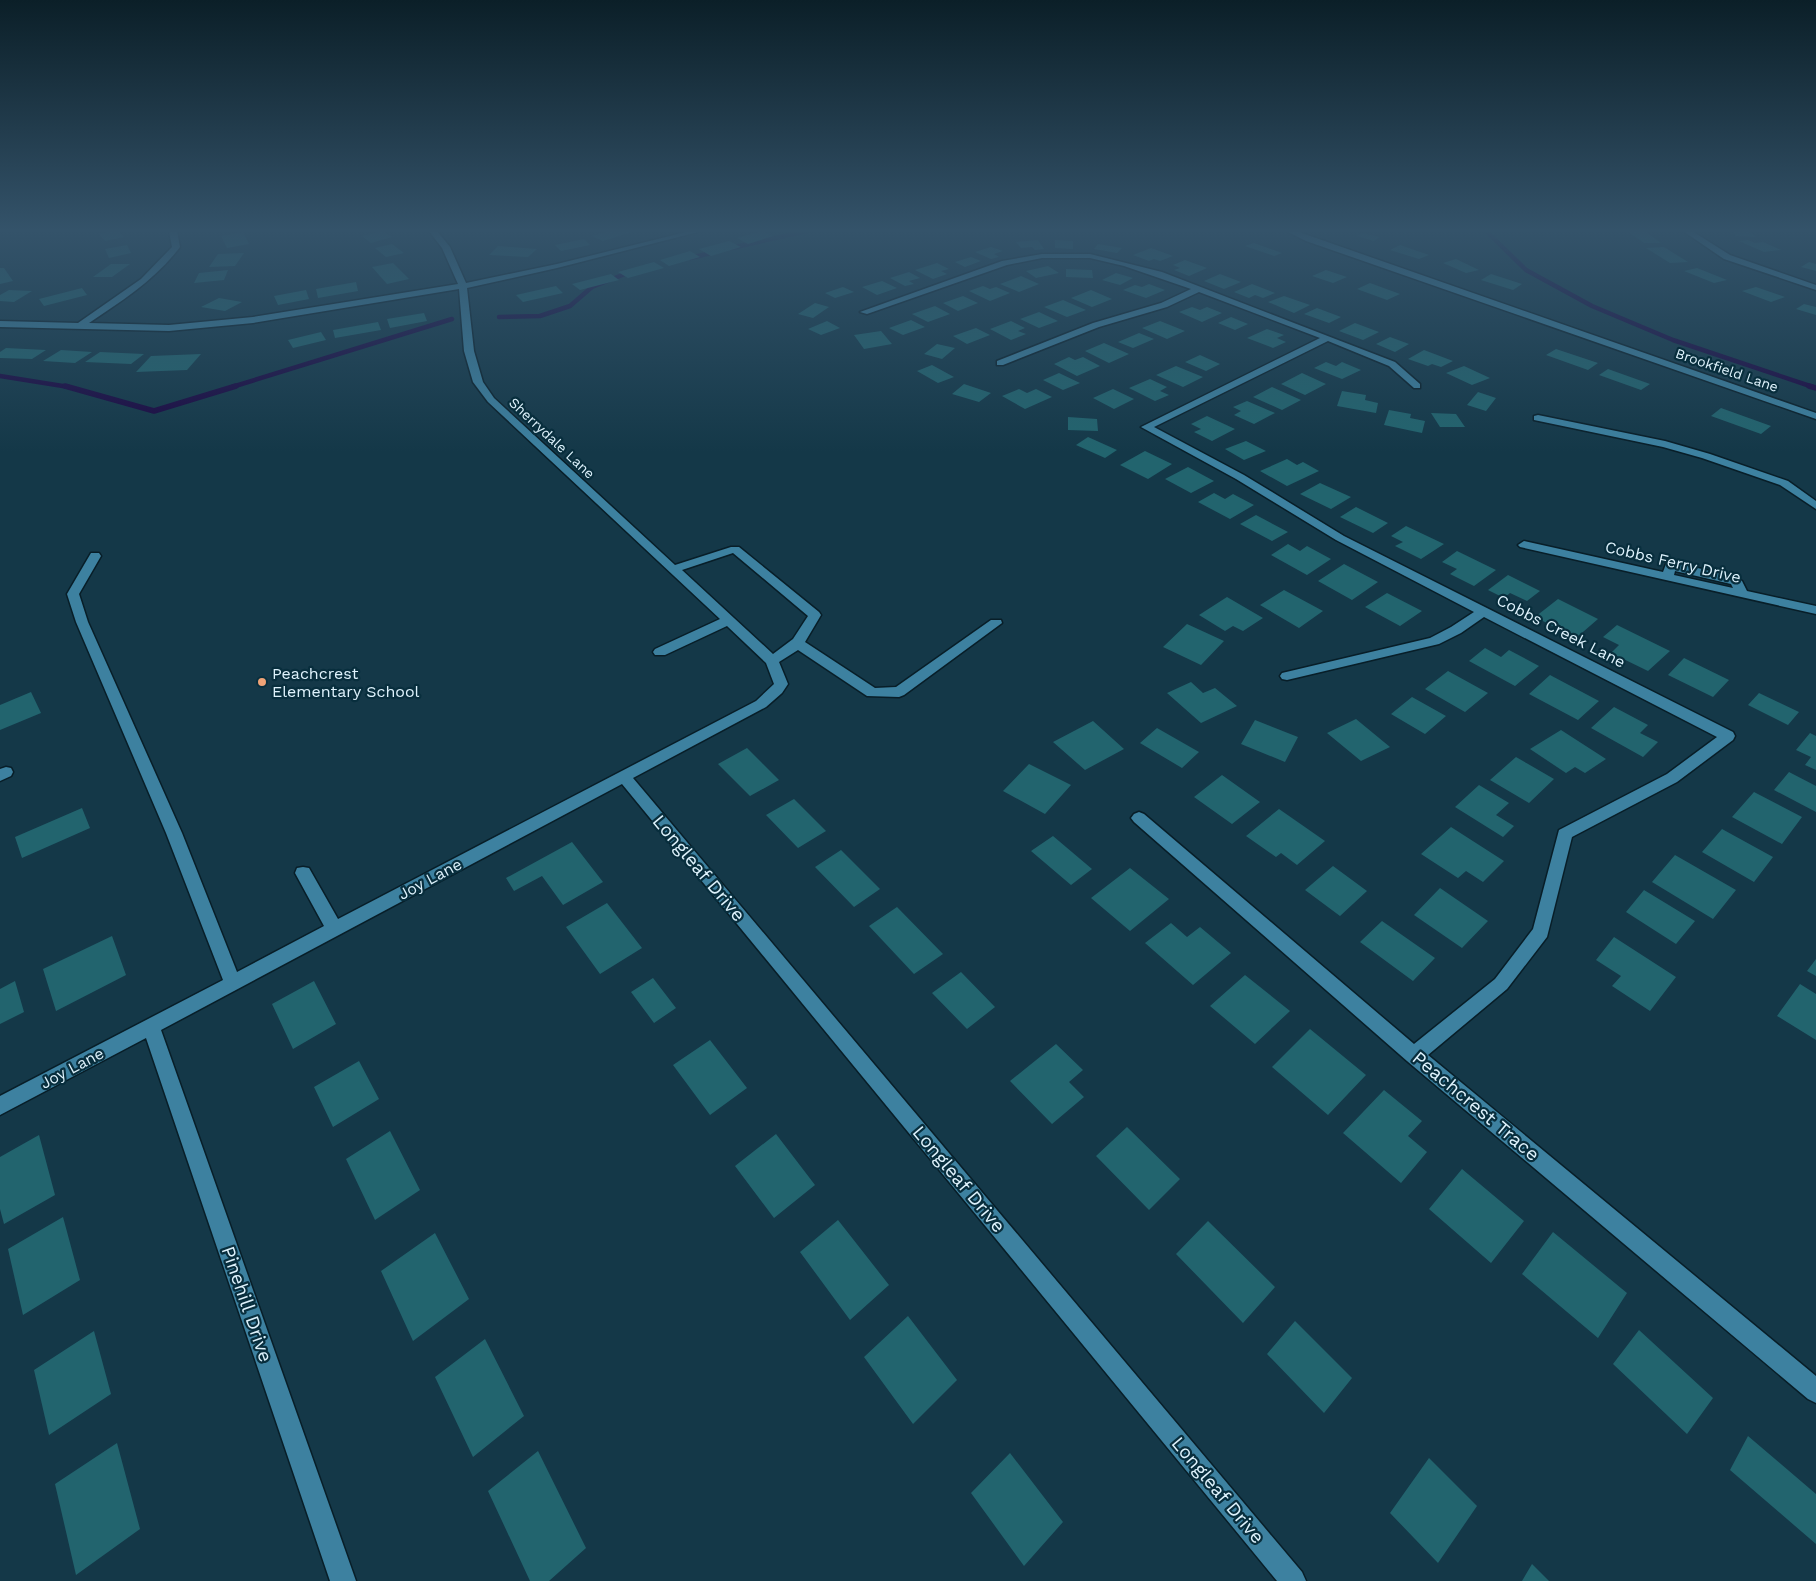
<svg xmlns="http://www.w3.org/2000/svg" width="1816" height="1581" font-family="'Work Sans',sans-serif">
<rect width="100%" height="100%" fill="#143848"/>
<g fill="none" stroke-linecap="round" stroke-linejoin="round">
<path stroke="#1b0842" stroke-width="4.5" d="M 1486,231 L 1526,270 L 1592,306 L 1673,340 L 1813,387
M 731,248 L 807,231
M 690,258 L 715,252
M 499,317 L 540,316 L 570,306 L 592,287 L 630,272
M 0,376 L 69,387
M 232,387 L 452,319"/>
<path stroke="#1b0842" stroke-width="5.5" d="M 65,386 L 154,411 L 236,386
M 1809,386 L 1816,388"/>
</g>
<path fill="#22646e" d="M 113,231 L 119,231 L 124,237 L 105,241 L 99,234 Z
M 383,231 L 392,237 L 371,243 L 362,236 Z
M 609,231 L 635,231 L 603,241 L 592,236 Z
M 762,231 L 773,236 L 748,244 L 737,238 Z
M 1627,231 L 1645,231 L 1661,243 L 1644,243 Z
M 1731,231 L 1749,231 L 1756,237 L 1736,236 Z
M 243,232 L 249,244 L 227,248 L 221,236 Z
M 1362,233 L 1380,237 L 1374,241 L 1357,236 Z
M 584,239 L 590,245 L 561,251 L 555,245 Z
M 1038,240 L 1044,249 L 1035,250 L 1032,247 L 1021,248 L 1016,242 Z
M 1055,240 L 1073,241 L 1073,249 L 1055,248 Z
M 1748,240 L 1755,243 L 1763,242 L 1781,250 L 1764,252 L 1739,241 Z
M 729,241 L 741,247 L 711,256 L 699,249 Z
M 1254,243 L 1282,253 L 1274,256 L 1245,246 Z
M 392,244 L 404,253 L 386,257 L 375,248 Z
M 1098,244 L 1122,248 L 1117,253 L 1094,249 Z
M 127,245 L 131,253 L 109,258 L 105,249 Z
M 1400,245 L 1429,255 L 1419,259 L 1390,250 Z
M 498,246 L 537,249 L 528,257 L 489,255 Z
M 991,247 L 1003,251 L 994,254 L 999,257 L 991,259 L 975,252 Z
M 1664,247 L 1688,262 L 1670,263 L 1646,248 Z
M 1151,248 L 1173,256 L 1160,261 L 1154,259 L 1149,261 L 1133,255 Z
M 690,251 L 700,257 L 669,266 L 660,260 Z
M 244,253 L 235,266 L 209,267 L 218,254 Z
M 971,257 L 981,261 L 965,267 L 955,262 Z
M 1456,259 L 1479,270 L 1466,273 L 1443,263 Z
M 1185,260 L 1207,268 L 1189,276 L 1174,270 L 1180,268 L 1173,265 Z
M 654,262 L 664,268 L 628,278 L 618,272 Z
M 1809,262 L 1816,264 L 1816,271 L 1801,267 Z
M 393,263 L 409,279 L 387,284 L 372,267 Z
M 937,263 L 949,269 L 941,271 L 947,274 L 933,279 L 915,270 Z
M 111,264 L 130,264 L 112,277 L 93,277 Z
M 1048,266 L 1059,273 L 1036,278 L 1026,271 Z
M 0,268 L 4,268 L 13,281 L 0,284 Z
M 1697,268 L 1727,280 L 1714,283 L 1684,271 Z
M 1066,269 L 1092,270 L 1093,278 L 1066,277 Z
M 228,270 L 224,280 L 194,283 L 199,273 Z
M 1326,270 L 1347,277 L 1333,283 L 1312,276 Z
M 909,272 L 920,278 L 909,281 L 914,284 L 905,286 L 890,278 Z
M 1116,273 L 1133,278 L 1120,285 L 1102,280 Z
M 611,274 L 619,280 L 580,290 L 572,284 Z
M 1220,274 L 1241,282 L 1224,289 L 1204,281 Z
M 1491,274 L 1522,284 L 1513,290 L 1481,280 Z
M 1021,276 L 1039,284 L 1019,292 L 1000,284 Z
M 882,281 L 897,288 L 877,295 L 862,287 Z
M 356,282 L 358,291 L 318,298 L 316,289 Z
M 1370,283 L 1400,294 L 1387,300 L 1357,289 Z
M 1149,284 L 1165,290 L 1146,298 L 1123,290 L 1135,285 L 1142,287 Z
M 1252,284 L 1275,293 L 1263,298 L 1255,295 L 1249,298 L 1234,292 Z
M 556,286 L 563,293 L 523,302 L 516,295 Z
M 983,286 L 990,289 L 996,287 L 1010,293 L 990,301 L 969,291 Z
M 843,287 L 854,292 L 835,298 L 825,293 Z
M 1756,287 L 1785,297 L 1771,302 L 1742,291 Z
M 82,288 L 87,295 L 44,306 L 39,299 Z
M 9,290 L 32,291 L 14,302 L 0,301 L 0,295 Z
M 306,290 L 309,299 L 278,305 L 274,296 Z
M 1091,290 L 1112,299 L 1092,307 L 1071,298 Z
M 963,296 L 978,303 L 958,311 L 943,303 Z
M 1284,296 L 1310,305 L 1294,313 L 1268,302 Z
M 219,298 L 242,302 L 225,311 L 201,307 Z
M 1063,300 L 1086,310 L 1067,317 L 1044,307 Z
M 815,303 L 829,307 L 813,318 L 798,314 Z
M 1804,304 L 1816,307 L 1816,315 L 1796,309 Z
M 935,306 L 950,314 L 928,322 L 912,314 Z
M 1192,307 L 1200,310 L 1207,307 L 1222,313 L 1202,322 L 1179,312 Z
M 1317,308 L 1341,317 L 1329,323 L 1304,314 Z
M 1039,312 L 1058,321 L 1039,328 L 1020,319 Z
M 424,313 L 427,321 L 390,328 L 387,319 Z
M 1231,317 L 1248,324 L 1235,330 L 1218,323 Z
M 911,320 L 925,327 L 903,335 L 889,328 Z
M 827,321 L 840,328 L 821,335 L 808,329 Z
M 1011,321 L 1025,328 L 1018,331 L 1026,334 L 1011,340 L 990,329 Z
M 1160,321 L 1185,331 L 1167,339 L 1142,328 Z
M 378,322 L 381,330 L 335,338 L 333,330 Z
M 1355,323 L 1379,332 L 1363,340 L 1339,331 Z
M 976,328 L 990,335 L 967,344 L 953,336 Z
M 1267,329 L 1284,335 L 1277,338 L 1286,342 L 1273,348 L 1247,338 Z
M 881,331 L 892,344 L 864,349 L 854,335 Z
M 321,332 L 326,340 L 293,348 L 288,340 Z
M 1139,333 L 1154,339 L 1133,348 L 1118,342 Z
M 1390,337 L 1409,344 L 1395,352 L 1376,344 Z
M 1104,343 L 1129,354 L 1109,363 L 1085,351 Z
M 937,344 L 955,348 L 942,359 L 924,354 Z
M 6,348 L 46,350 L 32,359 L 0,358 L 0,352 Z
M 1556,349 L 1598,363 L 1588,370 L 1546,355 Z
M 61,350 L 92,352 L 75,363 L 43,361 Z
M 1424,350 L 1453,361 L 1441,367 L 1432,364 L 1428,366 L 1408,359 Z
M 100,352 L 144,354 L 131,364 L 85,362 Z
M 201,354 L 187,370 L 136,372 L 151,356 Z
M 1200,355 L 1220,364 L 1206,371 L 1185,362 Z
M 1069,357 L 1075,360 L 1083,357 L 1100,366 L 1077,376 L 1054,364 Z
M 1326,362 L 1336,366 L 1342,362 L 1361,370 L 1342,379 L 1314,368 Z
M 932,365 L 954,377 L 938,383 L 917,371 Z
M 1176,366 L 1203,377 L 1183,387 L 1156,375 Z
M 1464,366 L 1490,378 L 1472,385 L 1446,373 Z
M 1608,369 L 1650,384 L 1641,390 L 1599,375 Z
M 1059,373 L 1080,383 L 1063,390 L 1043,380 Z
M 1302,373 L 1326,384 L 1305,395 L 1281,384 Z
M 1150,379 L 1167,387 L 1160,391 L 1169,395 L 1155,401 L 1129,388 Z
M 964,384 L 991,393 L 979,402 L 952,394 Z
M 1272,387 L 1301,400 L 1282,410 L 1253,397 Z
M 1019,389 L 1027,393 L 1036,389 L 1052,397 L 1025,409 L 1002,396 Z
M 1113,389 L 1134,399 L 1114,409 L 1093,398 Z
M 1342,391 L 1366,395 L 1365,400 L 1378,403 L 1376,413 L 1337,406 Z
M 1478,392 L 1496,398 L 1486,411 L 1467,405 Z
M 1247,401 L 1275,413 L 1254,424 L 1234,415 L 1241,411 L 1233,407 Z
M 1721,408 L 1771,426 L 1761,434 L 1711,416 Z
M 1389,410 L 1411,414 L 1410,418 L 1425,421 L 1422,433 L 1384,425 Z
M 1431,413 L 1456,414 L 1465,427 L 1440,427 Z
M 1207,416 L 1235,429 L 1212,441 L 1194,432 L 1201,429 L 1191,424 Z
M 1068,417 L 1097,419 L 1098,431 L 1068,430 Z
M 1088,437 L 1117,450 L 1105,458 L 1076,445 Z
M 1246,441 L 1266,451 L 1244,460 L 1225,449 Z
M 1145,451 L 1172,464 L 1148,479 L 1120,465 Z
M 1287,459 L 1297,465 L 1303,462 L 1319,471 L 1287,486 L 1260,471 Z
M 1188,467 L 1214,481 L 1191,493 L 1165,479 Z
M 1320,483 L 1351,497 L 1331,509 L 1300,494 Z
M 1214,493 L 1225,499 L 1233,494 L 1254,505 L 1230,519 L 1198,502 Z
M 1356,507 L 1388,523 L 1373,533 L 1340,517 Z
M 1256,515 L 1288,532 L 1272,541 L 1240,524 Z
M 1406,526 L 1444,544 L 1421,559 L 1395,546 L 1403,542 L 1391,536 Z
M 1288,544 L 1300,551 L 1307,546 L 1331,559 L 1307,575 L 1271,555 Z
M 1457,551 L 1496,570 L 1474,586 L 1450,574 L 1457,569 L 1442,562 Z
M 1344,564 L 1378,582 L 1352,600 L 1318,581 Z
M 1508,575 L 1540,591 L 1527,601 L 1510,593 L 1504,598 L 1488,590 Z
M 1284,590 L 1323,611 L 1299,628 L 1260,605 Z
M 1387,593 L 1422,611 L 1400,626 L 1365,607 Z
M 1227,597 L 1263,618 L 1243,631 L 1233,626 L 1225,631 L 1199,615 Z
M 1558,599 L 1598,619 L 1576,638 L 1535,617 Z
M 1187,624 L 1224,641 L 1201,665 L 1163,647 Z
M 1617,625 L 1670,651 L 1648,671 L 1611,653 L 1619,645 L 1603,637 Z
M 1485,648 L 1501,657 L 1509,650 L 1539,666 L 1515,686 L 1469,661 Z
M 1684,658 L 1729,680 L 1713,697 L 1668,675 Z
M 1448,671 L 1488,693 L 1465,712 L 1425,689 Z
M 1550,675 L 1599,701 L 1578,720 L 1529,694 Z
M 1191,682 L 1203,693 L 1215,688 L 1237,706 L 1201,723 L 1167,693 Z
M 31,692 L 41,713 L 0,730 L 0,705 Z
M 1759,693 L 1799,712 L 1788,725 L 1748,705 Z
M 1412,697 L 1446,716 L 1425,734 L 1391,714 Z
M 1614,707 L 1648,725 L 1640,733 L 1658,742 L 1643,757 L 1591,728 Z
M 1356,719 L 1390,747 L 1361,761 L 1327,733 Z
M 1255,720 L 1298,737 L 1285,762 L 1241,744 Z
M 1093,721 L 1124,749 L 1085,770 L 1053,742 Z
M 1157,728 L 1199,752 L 1182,768 L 1140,743 Z
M 1561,730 L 1606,759 L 1585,773 L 1575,767 L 1566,773 L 1530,749 Z
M 1810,733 L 1816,736 L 1816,770 L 1805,765 L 1811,757 L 1796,750 Z
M 747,748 L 779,780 L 750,796 L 718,764 Z
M 1516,757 L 1554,779 L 1529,803 L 1490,780 Z
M 1029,764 L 1071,785 L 1045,814 L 1003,791 Z
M 1789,772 L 1816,786 L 1816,812 L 1774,790 Z
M 1222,775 L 1260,802 L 1232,824 L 1194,797 Z
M 1479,785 L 1509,803 L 1496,815 L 1514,826 L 1503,837 L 1455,807 Z
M 1754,792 L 1802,817 L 1782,844 L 1732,817 Z
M 794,799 L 826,831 L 798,848 L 766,815 Z
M 82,808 L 90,828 L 22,858 L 15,837 Z
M 1279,809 L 1325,841 L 1297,865 L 1281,853 L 1276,857 L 1246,836 Z
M 1451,827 L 1504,861 L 1483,882 L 1466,871 L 1458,878 L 1421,854 Z
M 1722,829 L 1773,857 L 1754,882 L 1702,852 Z
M 1053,836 L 1092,869 L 1071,885 L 1031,851 Z
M 572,842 L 603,882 L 563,905 L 542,876 L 514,891 L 506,878 Z
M 841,850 L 880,889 L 854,907 L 815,867 Z
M 1675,855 L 1736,890 L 1713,919 L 1652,882 Z
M 1333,866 L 1367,891 L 1340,916 L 1305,890 Z
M 1130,868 L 1169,899 L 1130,931 L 1091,898 Z
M 1440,888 L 1488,921 L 1462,948 L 1414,915 Z
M 1644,890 L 1695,921 L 1676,944 L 1626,912 Z
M 607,903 L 642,948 L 600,974 L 566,927 Z
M 897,907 L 943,954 L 914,974 L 869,926 Z
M 1382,921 L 1435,958 L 1413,981 L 1360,942 Z
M 1171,923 L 1187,937 L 1200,927 L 1231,953 L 1193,985 L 1145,943 Z
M 112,936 L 126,975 L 56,1011 L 43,969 Z
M 1614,937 L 1676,977 L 1650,1011 L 1612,986 L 1621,976 L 1596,960 Z
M 1816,959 L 1816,976 L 1807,971 Z
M 961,972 L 995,1007 L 967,1029 L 932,993 Z
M 1245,975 L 1290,1011 L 1255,1044 L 1210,1006 Z
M 653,978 L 676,1008 L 654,1023 L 631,992 Z
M 15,981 L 24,1012 L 0,1024 L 0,989 Z
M 314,981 L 336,1024 L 293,1049 L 272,1004 Z
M 1800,984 L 1816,994 L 1816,1040 L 1777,1016 Z
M 1310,1029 L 1366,1075 L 1328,1115 L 1272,1067 Z
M 710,1040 L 747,1088 L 710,1115 L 673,1065 Z
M 1056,1044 L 1083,1070 L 1069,1082 L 1084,1097 L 1052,1124 L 1010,1081 Z
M 359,1061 L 379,1099 L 333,1127 L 314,1087 Z
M 1384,1090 L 1422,1121 L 1408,1136 L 1427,1152 L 1401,1183 L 1343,1133 Z
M 1127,1127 L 1180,1179 L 1149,1210 L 1096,1156 Z
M 390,1131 L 420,1190 L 375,1220 L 346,1159 Z
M 776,1134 L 815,1185 L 774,1218 L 735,1166 Z
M 39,1135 L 55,1195 L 4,1224 L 0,1209 L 0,1157 Z
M 1462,1169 L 1524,1221 L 1491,1263 L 1429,1209 Z
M 63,1217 L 80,1280 L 23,1315 L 8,1249 Z
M 838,1220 L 889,1285 L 850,1320 L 800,1252 Z
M 1208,1221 L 1275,1287 L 1243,1323 L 1176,1254 Z
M 1553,1232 L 1627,1293 L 1598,1338 L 1522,1274 Z
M 435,1233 L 469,1299 L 413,1341 L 381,1271 Z
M 908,1316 L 957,1380 L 913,1424 L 864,1357 Z
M 1295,1321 L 1352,1378 L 1324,1413 L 1267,1354 Z
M 1639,1330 L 1713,1398 L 1687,1434 L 1613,1364 Z
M 94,1331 L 111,1394 L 49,1435 L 34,1370 Z
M 485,1339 L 524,1416 L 473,1457 L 435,1377 Z
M 1748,1436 L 1816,1494 L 1816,1544 L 1730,1470 Z
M 117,1443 L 140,1529 L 76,1575 L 55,1484 Z
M 538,1451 L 586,1548 L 549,1581 L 530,1581 L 488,1491 Z
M 1010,1453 L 1063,1522 L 1024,1566 L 971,1493 Z
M 1429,1458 L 1477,1506 L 1438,1563 L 1390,1513 Z
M 1532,1564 L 1549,1581 L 1522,1581 Z"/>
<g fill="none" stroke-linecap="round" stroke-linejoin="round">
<g stroke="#081e28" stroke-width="3">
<path id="minor" d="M 169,231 L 177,231 L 180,247 C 156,279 122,301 89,323 L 169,325 L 253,317 L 458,284 L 442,248 L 429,231 L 437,231 L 450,247 L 466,283 L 557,264 L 690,231 L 702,231 L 557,268 L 467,288 L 474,351 L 483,382 L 494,398 L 675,565 L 731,547 L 739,547 L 819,612 L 821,615 L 805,642 L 875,688 L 896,687 L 991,620 L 1001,620 L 1002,623 L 904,695 L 899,697 L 867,696 L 798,650 L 779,662 L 788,684 L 782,693 L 766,707 L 633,778 L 1302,1572 L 1306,1581 L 1277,1581 L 622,784 L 161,1030 L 356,1581 L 330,1581 L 146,1038 L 0,1115 L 0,1096 L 223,980 L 166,833 L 76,622 L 67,594 L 91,553 L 99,553 L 101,556 L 79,594 L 88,622 L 182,833 L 237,972 L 324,926 L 295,873 L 297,868 L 303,867 L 309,868 L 338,919 L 756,701 L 774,684 L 766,663 L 727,626 L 665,655 L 655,655 L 653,652 L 655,649 L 720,619 L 488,402 L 473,382 L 464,351 L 459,289 L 253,323 L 169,331 L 0,327 L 0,321 L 78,323 L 141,279 L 172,247 ZM 733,553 L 808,616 L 793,639 L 773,654 L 682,570 Z
M 1286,231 L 1296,231 L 1816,413 L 1816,419 L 1306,241 Z
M 1683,231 L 1692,231 L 1730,255 L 1816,285 L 1816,290 L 1724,259 Z
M 1042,254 L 1090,254 L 1162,272 L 1395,362 L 1420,384 L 1420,388 L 1414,388 L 1389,366 L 1328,341 L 1154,427 L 1244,475 L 1344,536 L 1733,732 L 1735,736 L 1733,740 L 1677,782 L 1572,837 L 1547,937 L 1507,989 L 1428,1055 L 1816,1376 L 1816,1403 L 1808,1399 L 1407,1061 L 1134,822 L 1131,818 L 1134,814 L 1139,812 L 1144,814 L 1414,1044 L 1495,979 L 1533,929 L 1559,830 L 1667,774 L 1717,737 L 1484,617 L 1461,633 L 1439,644 L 1287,680 L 1282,679 L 1280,676 L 1282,673 L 1430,638 L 1451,627 L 1474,612 L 1336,540 L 1236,479 L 1141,427 L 1320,338 L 1199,292 L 1167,307 L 1099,327 L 1003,365 L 997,365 L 997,361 L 1093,323 L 1161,303 L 1191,289 L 1124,266 L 1090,258 L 1042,258 L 1007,265 L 867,314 L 860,312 L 1002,261 Z
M 1538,415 L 1665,441 L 1710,454 L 1788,481 L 1816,501 L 1816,509 L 1780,485 L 1702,458 L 1663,447 L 1534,420 L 1534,416 Z
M 1524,541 L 1663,572 L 1666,564 L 1677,563 L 1735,577 L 1742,581 L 1747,591 L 1816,606 L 1816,614 L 1520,547 L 1518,545 ZM 1675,571 L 1731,584 L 1733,588 L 1674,575 Z
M 6,767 L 11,768 L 13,772 L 11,776 L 0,781 L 0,769 Z"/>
</g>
<use href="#minor" fill="#3d81a0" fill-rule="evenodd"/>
</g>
<linearGradient id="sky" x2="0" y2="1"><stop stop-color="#0b1f28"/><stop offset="0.51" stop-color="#34536a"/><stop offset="1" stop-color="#34536a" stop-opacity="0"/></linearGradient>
<rect width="1816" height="452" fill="url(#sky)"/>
<circle fill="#efa377" stroke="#082e3d" stroke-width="2" cx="262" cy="682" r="5"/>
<g text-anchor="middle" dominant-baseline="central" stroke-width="4.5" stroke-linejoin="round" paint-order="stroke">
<g font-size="14" fill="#def2fc" stroke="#082e3d">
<text transform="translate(1727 370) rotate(19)">Brookfield Lane</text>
<text transform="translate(552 438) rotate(43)">Sherrydale Lane</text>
</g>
<g font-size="16" fill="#def2fc" stroke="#082e3d">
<text transform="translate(1673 562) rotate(13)">Cobbs Ferry Drive</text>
<text transform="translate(1561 631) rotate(27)">Cobbs Creek Lane</text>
<text transform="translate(430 879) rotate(-28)">Joy Lane</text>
<text transform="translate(72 1068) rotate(-28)">Joy Lane</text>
</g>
<g font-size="16" fill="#def2fc" stroke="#082e3d" text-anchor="start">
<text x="272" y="673">Peachcrest<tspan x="272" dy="18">Elementary School</tspan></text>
</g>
<g font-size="19" fill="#def2fc" stroke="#082e3d">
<text transform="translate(699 868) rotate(50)">Longleaf Drive</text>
<text transform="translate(1476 1106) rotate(40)">Peachcrest Trace</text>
<text transform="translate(959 1179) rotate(50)">Longleaf Drive</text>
<text transform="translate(247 1304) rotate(71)">Pinehill Drive</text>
<text transform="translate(1218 1490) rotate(50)">Longleaf Drive</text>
</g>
</g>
</svg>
